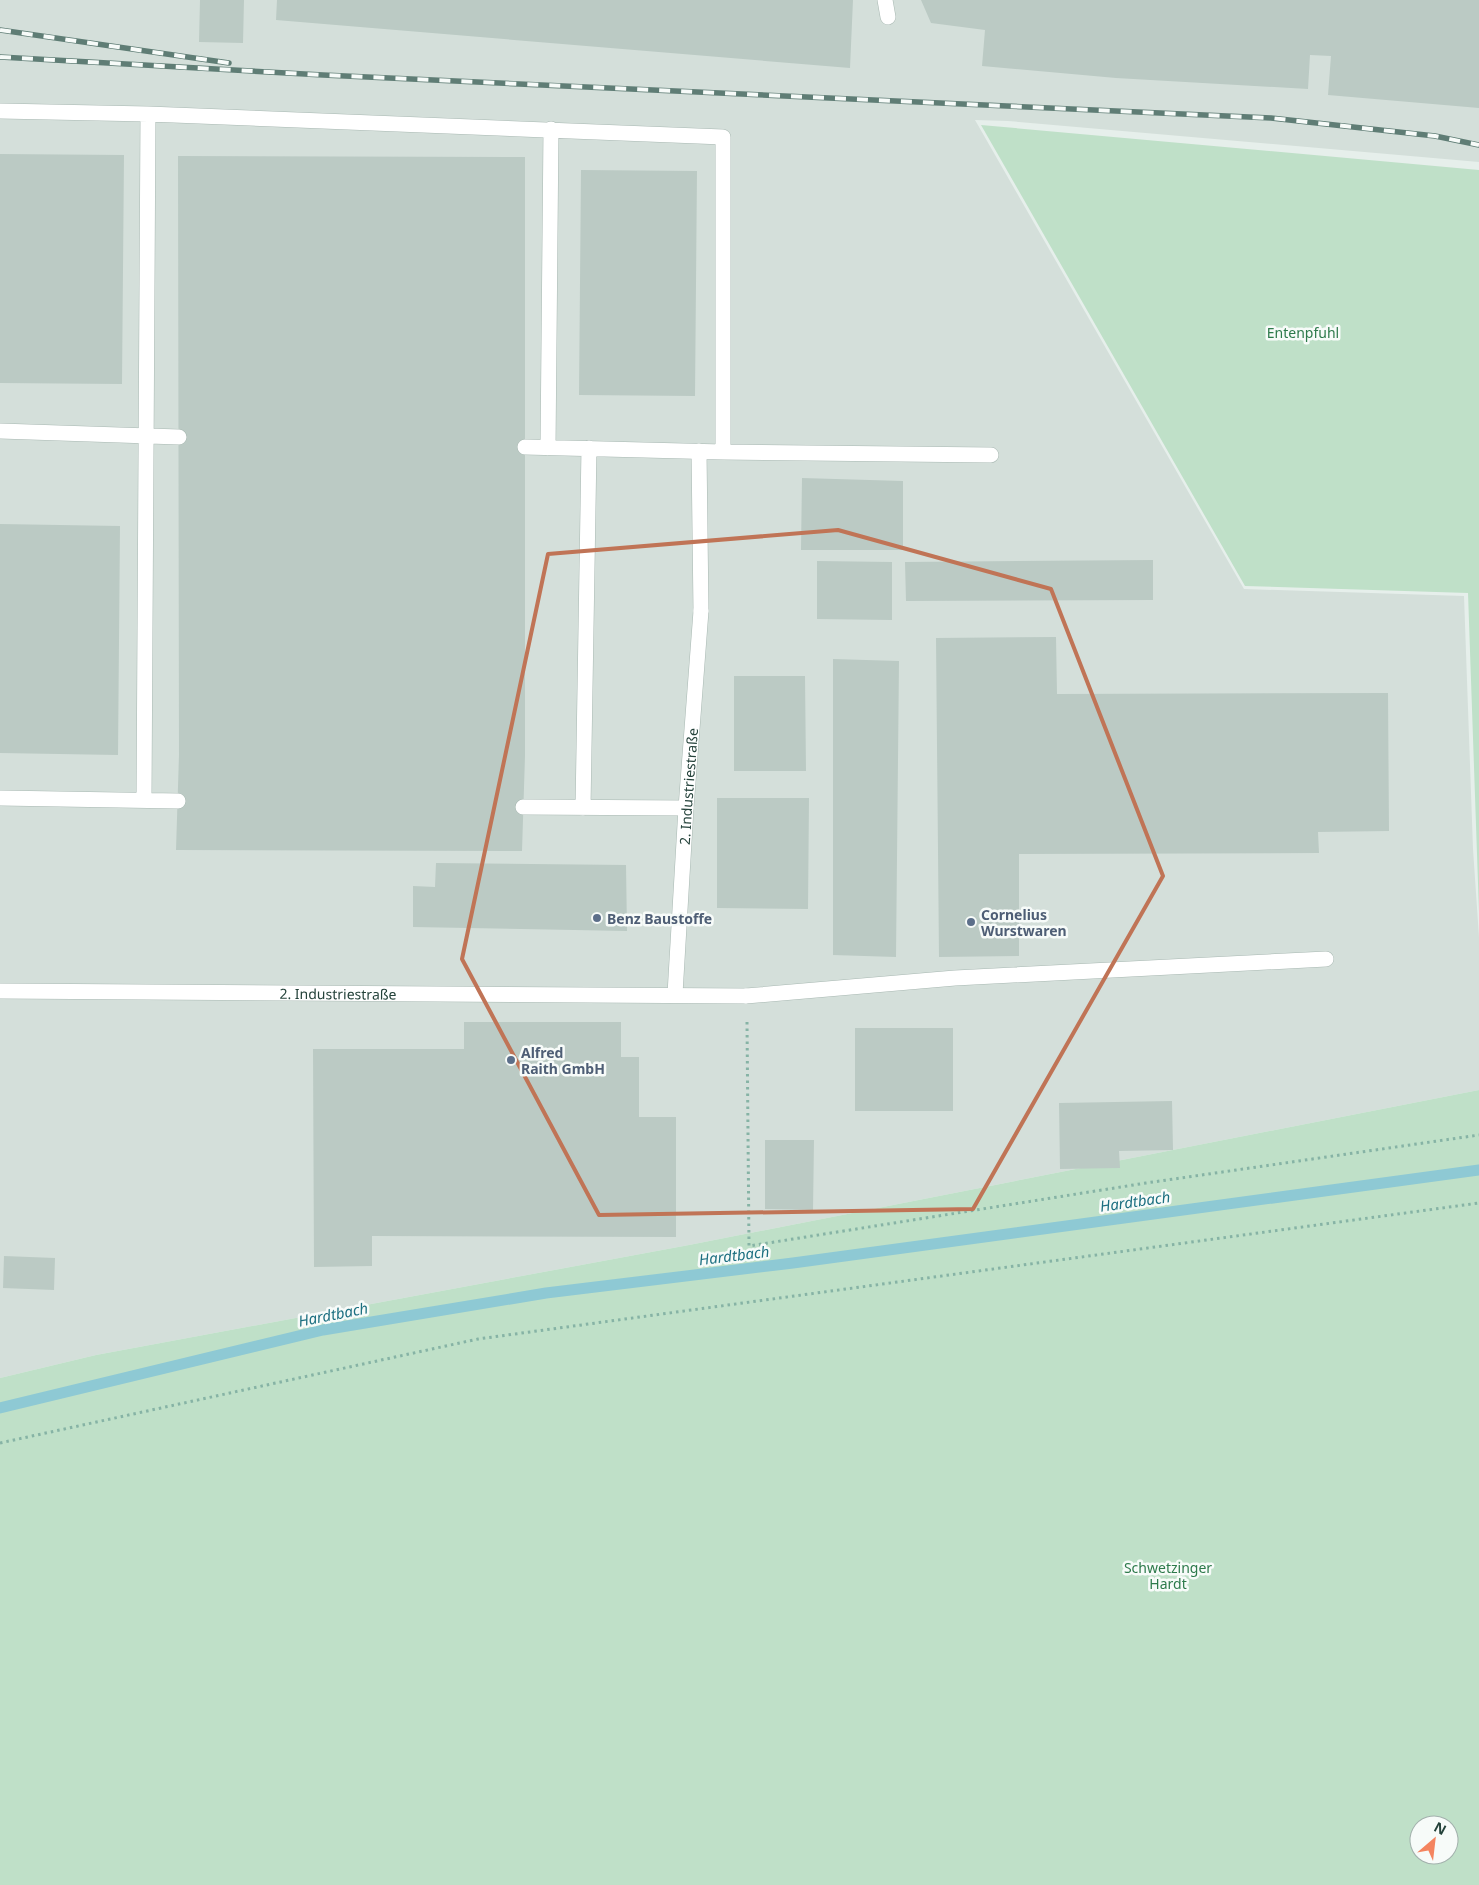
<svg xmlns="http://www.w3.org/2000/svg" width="1479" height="1885" font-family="'Noto Sans',sans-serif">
<rect width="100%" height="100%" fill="#e6efeb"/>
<path fill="#d4dfda" d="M 0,0 L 1479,0 L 1479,162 L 1008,121 L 975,120 L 1244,589 L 1464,596 L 1473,849 L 1479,937 L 1479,1090 L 689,1245 L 96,1355 L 0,1378 Z"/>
<path fill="#bfe0c8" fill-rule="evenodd" d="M 981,125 L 1479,170 L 1479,912 L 1468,593 L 1245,586 Z
M 1479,1090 L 1479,1885 L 0,1885 L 0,1378 L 96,1355 L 689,1245 ZM 1419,1825 L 1449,1825 L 1449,1855 L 1419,1855 Z"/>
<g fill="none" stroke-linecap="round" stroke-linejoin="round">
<path stroke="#8ec9d4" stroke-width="11" d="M 0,1408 L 323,1330 L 546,1293 L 793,1263 L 1479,1170"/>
</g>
<path fill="#bbcac4" d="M 200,0 L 244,0 L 243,43 L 199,42 Z
M 277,0 L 853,0 L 850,68 L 276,20 Z
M 921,0 L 1479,0 L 1479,108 L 1328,95 L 1331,56 L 1310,55 L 1308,89 L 1116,78 L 982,66 L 985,30 L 931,23 Z
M 0,154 L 124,155 L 122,384 L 0,383 Z
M 178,156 L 525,157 L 525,756 L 522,851 L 176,850 L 179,755 Z
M 581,170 L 697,171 L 695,396 L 579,395 Z
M 802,478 L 903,481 L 903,550 L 801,550 Z
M 0,524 L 120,526 L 118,755 L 0,753 Z
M 1153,560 L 1153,600 L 906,601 L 905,562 Z
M 817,561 L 892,562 L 892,620 L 817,619 Z
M 1056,637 L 1057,694 L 1388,693 L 1389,831 L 1318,832 L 1319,853 L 1019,854 L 1019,956 L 939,957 L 936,638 Z
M 833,659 L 899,661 L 896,957 L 833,955 Z
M 734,676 L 805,676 L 806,771 L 734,771 Z
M 717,798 L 809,798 L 808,909 L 717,908 Z
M 436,863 L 626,865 L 627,931 L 413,927 L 413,886 L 435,887 Z
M 464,1022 L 621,1022 L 621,1057 L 639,1057 L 639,1117 L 676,1117 L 676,1237 L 372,1236 L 372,1266 L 314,1267 L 313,1049 L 464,1049 Z
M 855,1028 L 953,1028 L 953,1111 L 855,1111 Z
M 1172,1101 L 1173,1150 L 1119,1151 L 1120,1168 L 1060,1169 L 1059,1103 Z
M 765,1140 L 814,1140 L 813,1210 L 765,1209 Z
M 4,1256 L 55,1258 L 54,1290 L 3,1288 Z"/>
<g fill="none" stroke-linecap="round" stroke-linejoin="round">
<g stroke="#a8b8b2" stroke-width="16">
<path id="service" d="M 885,0 L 888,17
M 0,111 L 148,114 L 723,137 L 723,452 L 525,447
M 0,431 L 179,437
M 548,448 L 551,129
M 699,451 L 701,611
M 723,452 L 991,455
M 0,798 L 178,801
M 144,800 L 148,114
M 523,807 L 686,808
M 583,808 L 589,448
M 746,996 L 955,978 L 1326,959"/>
</g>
<g stroke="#a8b8b2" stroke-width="16">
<g id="minor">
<path id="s1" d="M 0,991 L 746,996"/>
<path id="s2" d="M 675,994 L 686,808 L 701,611"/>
</g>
</g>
<path stroke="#86b3a5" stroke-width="3" stroke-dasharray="2.5 4" stroke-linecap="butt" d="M 747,1022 L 749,1246 L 1146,1183 L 1479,1135
M 0,1443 L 478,1339 L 1479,1203"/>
<use href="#service" stroke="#fff" stroke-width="15"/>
<use href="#minor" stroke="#fff" stroke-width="15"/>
<g stroke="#5f7d75" stroke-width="5.5">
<path id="rail" d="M 0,30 L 229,63
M 0,57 L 323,75 L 1271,118 L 1435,136 L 1479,145"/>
</g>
<use href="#rail" stroke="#f7fbf9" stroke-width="4" stroke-dasharray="11" stroke-linecap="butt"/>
</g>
<path fill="none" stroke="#c07456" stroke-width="4" stroke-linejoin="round" d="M 838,530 L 1051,589 L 1163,876 L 973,1209 L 599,1215 L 462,959 L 548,554 Z"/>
<g fill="#5c6f8a" stroke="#f7fbf9" stroke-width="2">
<circle cx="597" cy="918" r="5"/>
<circle cx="971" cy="922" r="5"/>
<circle cx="511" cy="1060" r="5"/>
</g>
<g text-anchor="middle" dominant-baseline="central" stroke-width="5" stroke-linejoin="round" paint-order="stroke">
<g font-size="14" fill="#2d7a4b" stroke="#f7fbf9">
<text x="1303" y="332">Entenpfuhl</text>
<text x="1168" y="1567">Schwetzinger<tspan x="1168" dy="16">Hardt</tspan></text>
</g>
<g font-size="14" fill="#24423a" stroke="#f7fbf9">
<text stroke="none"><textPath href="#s2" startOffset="208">2. Industriestraße</textPath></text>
<text stroke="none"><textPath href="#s1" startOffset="338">2. Industriestraße</textPath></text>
</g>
<g font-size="14" font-weight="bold" fill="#4e5e75" stroke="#f7fbf9" text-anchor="start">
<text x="981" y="914">Cornelius<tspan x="981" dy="16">Wurstwaren</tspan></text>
<text x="607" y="918">Benz Baustoffe</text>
<text x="521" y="1052">Alfred<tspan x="521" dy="16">Raith GmbH</tspan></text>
</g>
<g font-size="15" font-style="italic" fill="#1c6f80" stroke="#f7fbf9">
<text transform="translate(1135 1201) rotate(-8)">Hardtbach</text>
<text transform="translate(734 1255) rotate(-7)">Hardtbach</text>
<text transform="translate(333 1314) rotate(-11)">Hardtbach</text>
</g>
</g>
<g transform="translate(1434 1840) rotate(28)"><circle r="24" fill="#f7fbf9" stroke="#a3b1ad"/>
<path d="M0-4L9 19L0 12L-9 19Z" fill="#f4845f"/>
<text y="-8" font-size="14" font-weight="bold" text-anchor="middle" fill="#24423a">N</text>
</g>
</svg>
